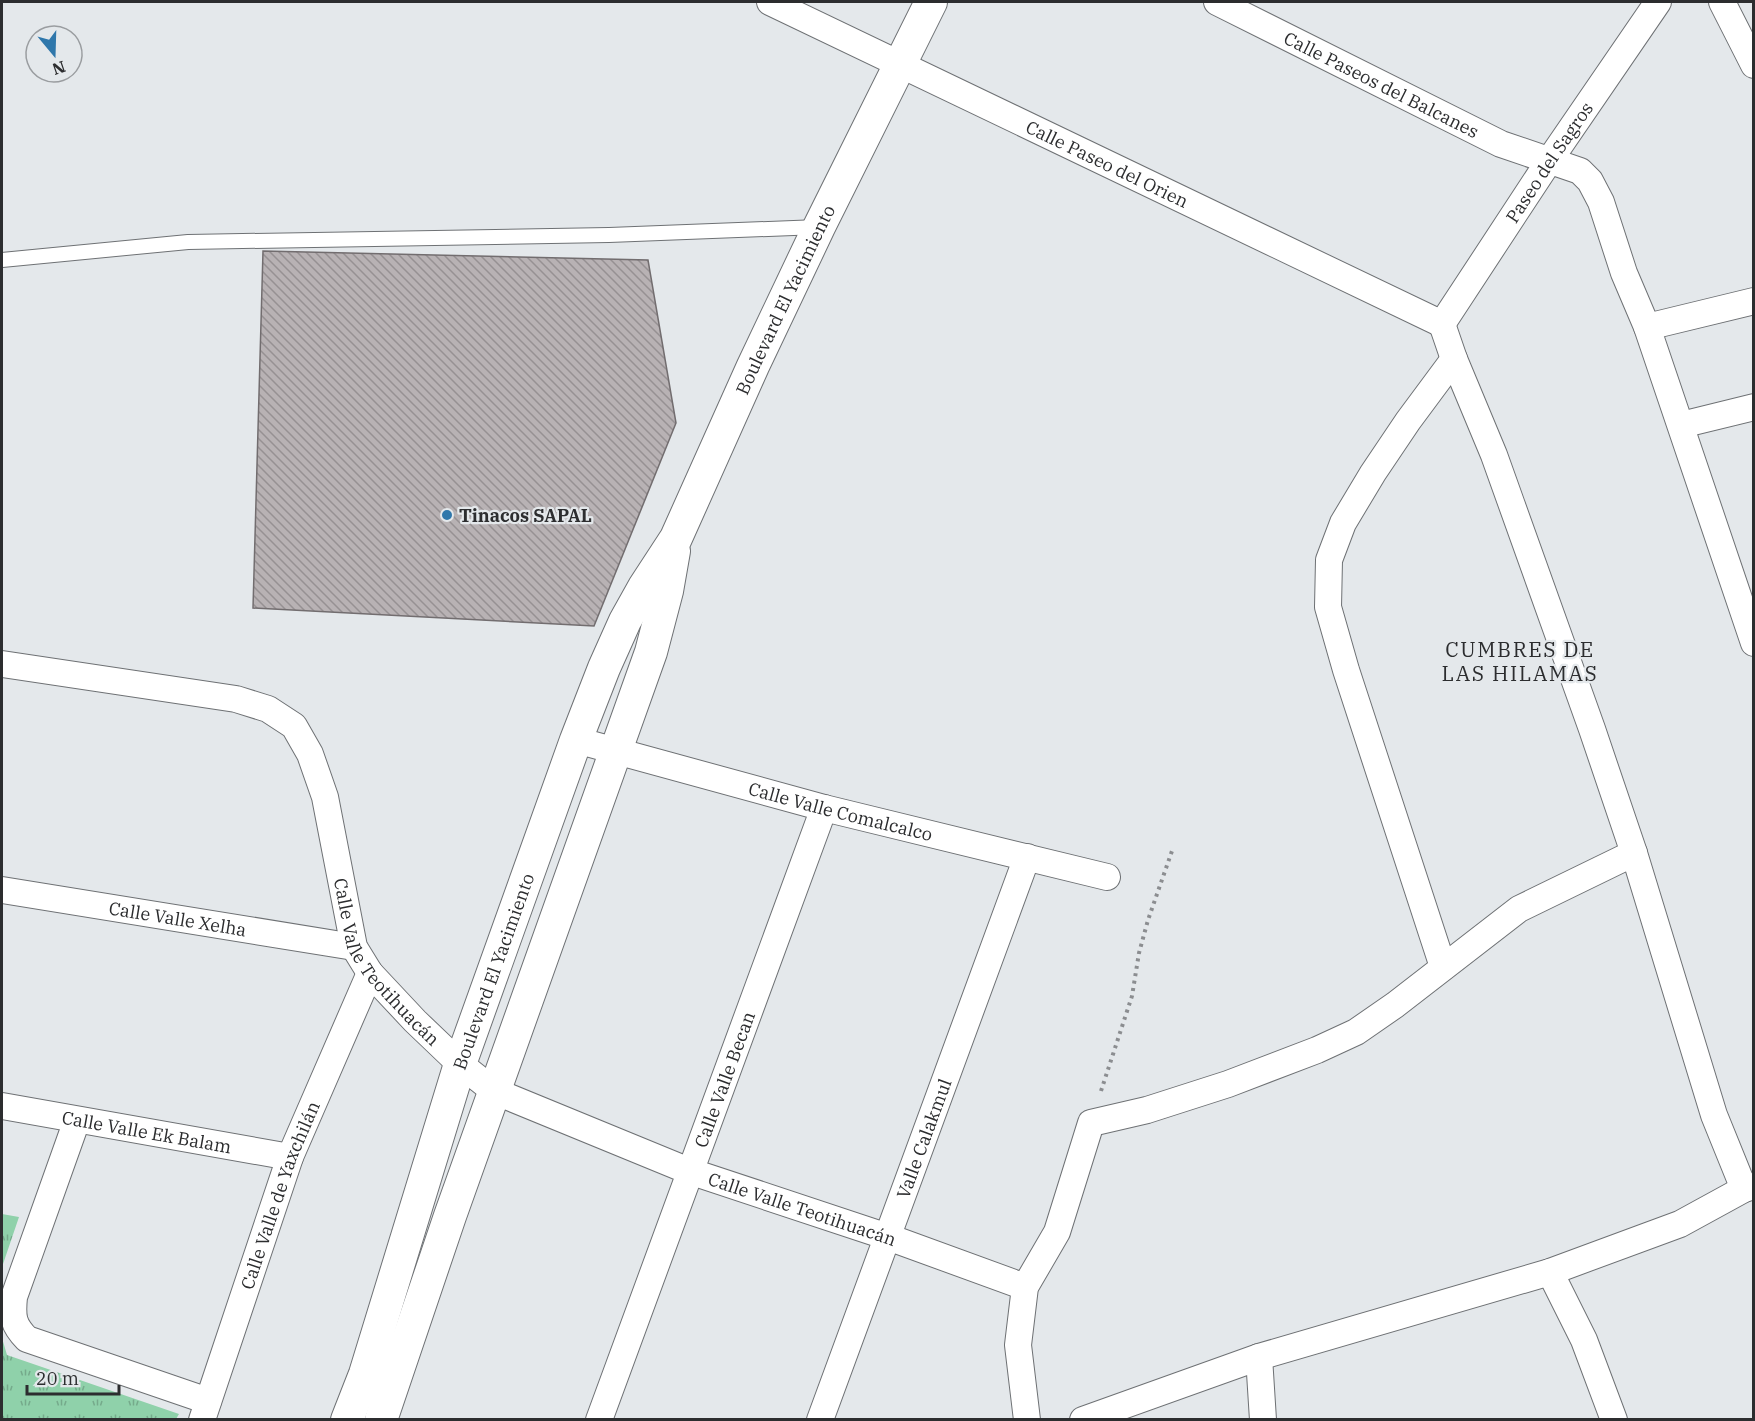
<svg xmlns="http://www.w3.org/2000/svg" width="1755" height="1421" font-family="'IBM Plex Serif',serif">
<defs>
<pattern id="grass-tufts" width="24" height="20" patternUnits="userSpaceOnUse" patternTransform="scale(1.5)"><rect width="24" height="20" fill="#8fd1aa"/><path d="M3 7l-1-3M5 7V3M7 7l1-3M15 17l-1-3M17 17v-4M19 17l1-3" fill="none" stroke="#75aa8b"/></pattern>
<pattern id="building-back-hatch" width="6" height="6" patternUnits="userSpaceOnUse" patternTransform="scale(1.5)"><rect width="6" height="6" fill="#b8b2b4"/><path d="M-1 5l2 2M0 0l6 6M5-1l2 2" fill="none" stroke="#969193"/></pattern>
</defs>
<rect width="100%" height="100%" fill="#e4e8eb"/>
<path fill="url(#grass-tufts)" d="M 2,1214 L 19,1217 L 2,1267 Z
M 2,1338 L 7,1355 L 179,1414 L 176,1419 L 2,1419 Z"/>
<path fill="url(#building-back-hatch)" stroke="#726d6f" stroke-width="1.5" d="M 263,251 L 648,260 L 676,423 L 594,626 L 253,608 Z"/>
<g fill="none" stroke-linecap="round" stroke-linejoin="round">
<g stroke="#6e7174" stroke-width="16">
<path id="service" d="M 2,260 L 188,242 L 609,235 L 819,227"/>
</g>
<g stroke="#6e7174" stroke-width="28">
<g id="minor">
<path id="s1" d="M 770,2 L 1442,324"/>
<path id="s2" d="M 1217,2 L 1501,144 L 1580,171 L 1590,181 L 1601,202 L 1624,273 L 1647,327 L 1754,643"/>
<path d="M 1722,2 L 1754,65"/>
<path d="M 1442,324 L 1454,359 L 1494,455 L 1592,729 L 1634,853 L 1714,1115 L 1744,1189"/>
<path id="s3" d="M 1442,324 L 1549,161 L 1658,2"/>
<path d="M 1647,327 L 1754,301"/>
<path d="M 1681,425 L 1754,407"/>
<path id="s4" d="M 2,664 L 236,699 L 268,709 L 294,726 L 310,754 L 325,797 L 354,947 L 370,973 L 415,1021 L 460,1064 L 494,1091 L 689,1171 L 888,1237 L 1025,1287"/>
<path id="s5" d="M 576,740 L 824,808 L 1107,877"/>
<path id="s6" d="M 2,890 L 354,947"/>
<path d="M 1443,967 L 1346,670 L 1328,607 L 1329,560 L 1343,523 L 1373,473 L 1408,421 L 1454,359"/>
<path id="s7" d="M 2,1106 L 290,1157"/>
<path d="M 77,1120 L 14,1297 C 12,1317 13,1325 27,1339 L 208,1401"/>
<path d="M 1550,1272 L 1584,1340 L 1614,1420"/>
<path d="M 1259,1357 L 1263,1420"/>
<path id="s8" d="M 202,1420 L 290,1157 L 370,973"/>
<path id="s9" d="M 599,1420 L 824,808"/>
<path id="s10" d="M 820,1420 L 1027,857"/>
<path d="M 1027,1420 L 1018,1345 L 1025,1287 L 1057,1232 L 1091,1123 L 1147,1110 L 1228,1084 L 1317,1050 L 1356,1032 L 1395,1005 L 1519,909 L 1634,853"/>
<path d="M 1083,1420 L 1259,1357 L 1550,1272 L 1680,1224 L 1744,1189 L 1754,1186"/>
</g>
</g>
<g stroke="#6e7174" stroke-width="34">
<g id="tertiary">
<path id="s11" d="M 347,1420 L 365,1374 L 460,1064 L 576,740 L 604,668 L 625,621 L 644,587 L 676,538 L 753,366 L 819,227 L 931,2"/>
<path d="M 381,1420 L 450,1216 L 651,652 L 667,591 L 674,551"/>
</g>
</g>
<path stroke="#8b8d90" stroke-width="4" stroke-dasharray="3 4.5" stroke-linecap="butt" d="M 1101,1091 L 1132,996 L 1139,953 L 1148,920 L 1173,848"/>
<use href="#service" stroke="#fff" stroke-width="14"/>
<use href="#minor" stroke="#fff" stroke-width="26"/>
<use href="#tertiary" stroke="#fff" stroke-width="32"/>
</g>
<circle fill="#2f77ab" stroke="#e4e8eb" stroke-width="2" cx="447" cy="515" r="6"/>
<g text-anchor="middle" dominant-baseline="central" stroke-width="4.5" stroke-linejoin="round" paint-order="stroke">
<g font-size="18" fill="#2c2d2f" stroke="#e4e8eb">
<text stroke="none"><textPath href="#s2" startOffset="184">Calle Paseos del Balcanes</textPath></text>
<text stroke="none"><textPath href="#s3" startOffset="194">Paseo del Sagros</textPath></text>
<text stroke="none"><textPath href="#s1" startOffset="374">Calle Paseo del Orien</textPath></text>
<text stroke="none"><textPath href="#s11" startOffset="1206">Boulevard El Yacimiento</textPath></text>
<text stroke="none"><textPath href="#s5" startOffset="274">Calle Valle Comalcalco</textPath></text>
<text stroke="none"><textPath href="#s6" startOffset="178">Calle Valle Xelha</textPath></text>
<text stroke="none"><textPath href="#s4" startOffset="560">Calle Valle Teotihuacán</textPath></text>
<text stroke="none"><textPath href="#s11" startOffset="472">Boulevard El Yacimiento</textPath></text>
<text stroke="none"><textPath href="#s9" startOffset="363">Calle Valle Becan</textPath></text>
<text stroke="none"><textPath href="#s7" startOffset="147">Calle Valle Ek Balam</textPath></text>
<text stroke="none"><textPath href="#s10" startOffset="300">Valle Calakmul</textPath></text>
<text stroke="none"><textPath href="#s8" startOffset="238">Calle Valle de Yaxchilán</textPath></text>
<text stroke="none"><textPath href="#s4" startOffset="1064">Calle Valle Teotihuacán</textPath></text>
</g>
<g font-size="18" font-weight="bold" fill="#2c2d2f" stroke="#e4e8eb" text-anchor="start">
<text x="459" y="515">Tinacos SAPAL</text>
</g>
<g font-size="21" letter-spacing="1.5" fill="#2c2d2f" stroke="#e4e8eb">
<text x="1520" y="649">CUMBRES DE<tspan x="1520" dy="24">LAS HILAMAS</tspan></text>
</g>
</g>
<rect width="1755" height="1421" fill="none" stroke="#2c2d2f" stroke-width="6"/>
<g transform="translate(54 54) rotate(161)"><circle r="28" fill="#e4e8eb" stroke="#9a9da0" stroke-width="1.5"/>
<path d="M0-4.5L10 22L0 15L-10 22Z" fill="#2f77ab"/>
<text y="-9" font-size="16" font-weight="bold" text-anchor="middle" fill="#2c2d2f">N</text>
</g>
<path d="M27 1385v9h92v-9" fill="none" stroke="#2c2d2f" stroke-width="3"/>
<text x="36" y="1385" font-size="18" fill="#2c2d2f" stroke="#e4e8eb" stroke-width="4.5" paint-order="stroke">20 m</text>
</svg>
